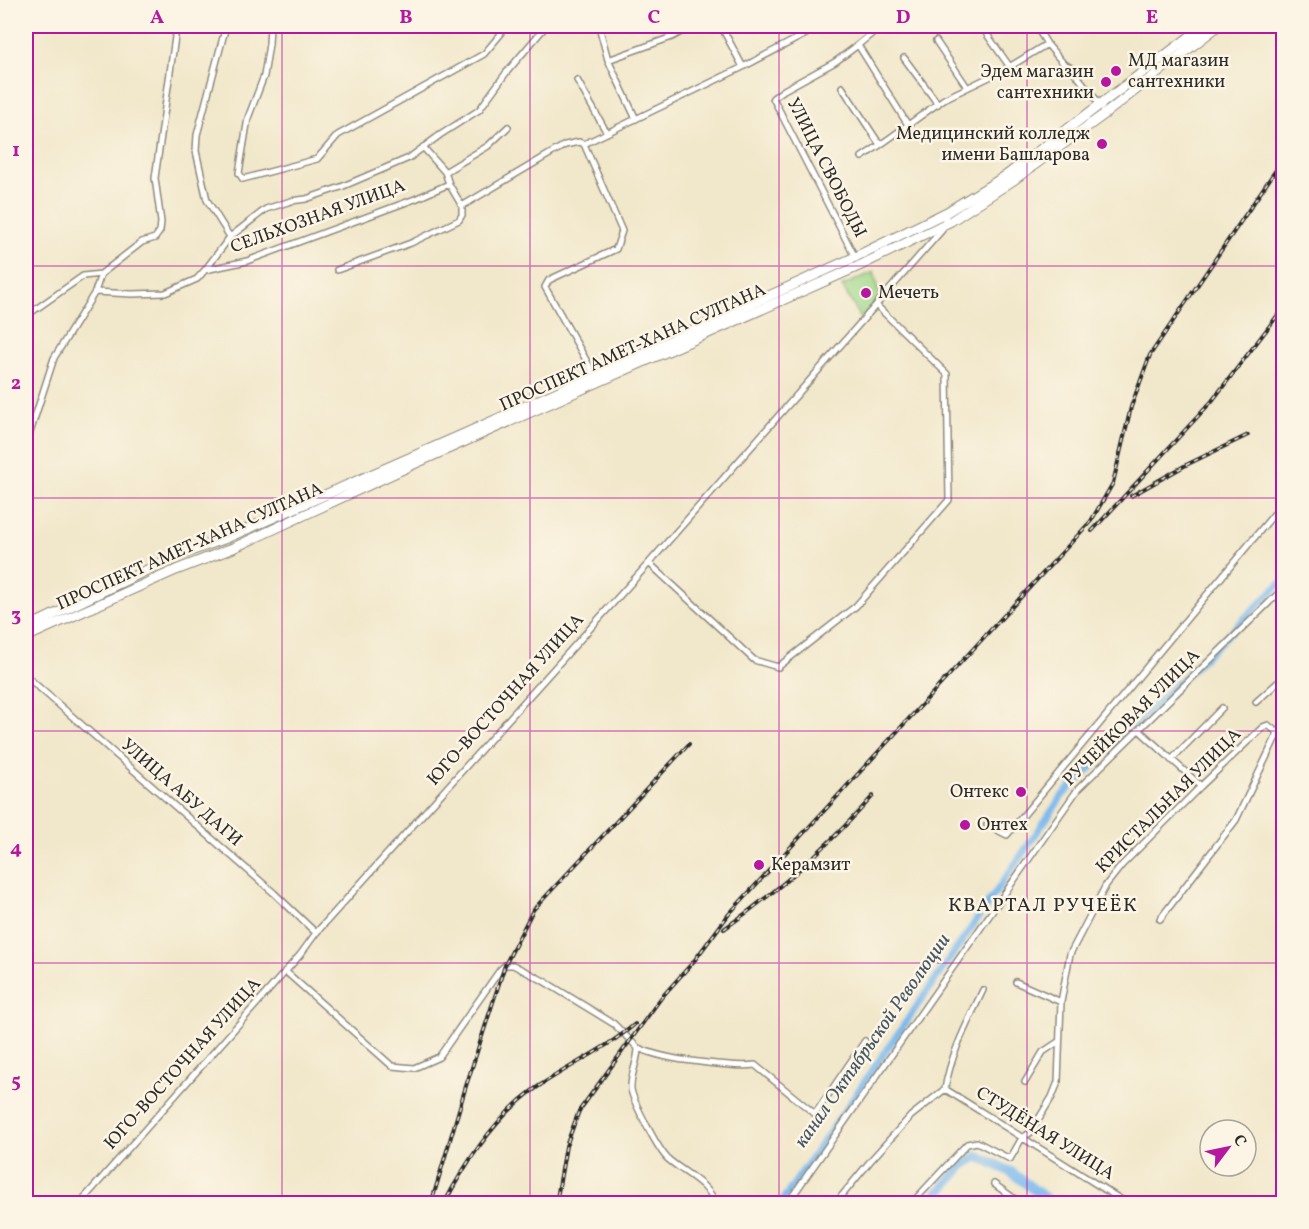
<svg xmlns="http://www.w3.org/2000/svg" width="1309" height="1229" font-family="Vollkorn,serif">
<rect width="100%" height="100%" fill="#fcf5e5"/>
<filter id="ink" filterUnits="userSpaceOnUse"><feTurbulence type="fractalNoise" baseFrequency=".0167" numOctaves="2"/><feDisplacementMap in="SourceGraphic" scale="12" xChannelSelector="R" yChannelSelector="G"/><feConvolveMatrix kernelMatrix="1 2 1 2 8 2 1 2 1" color-interpolation-filters="sRGB"/></filter>
<filter id="wash" filterUnits="userSpaceOnUse"><feTurbulence type="fractalNoise" baseFrequency=".008" numOctaves="4" result="noise"/><feDisplacementMap in="SourceGraphic" scale="24" xChannelSelector="R" yChannelSelector="G"/><feGaussianBlur stdDeviation="1.35" result="paint"/><feColorMatrix in="noise" values="0 0 0 0 0 0 0 0 0 0 0 0 0 0 0 0 0 1.4 0 .05"/><feComposite in="paint" operator="in"/></filter>
<g filter="url(#wash)">
<rect width="100%" height="100%" fill="#f1e7ca"/>
<path fill="#9fd88a" stroke="#65825a" stroke-width="1.5" d="M 874,272 L 880,297 L 861,318 L 842,286 Z"/>
<g fill="none" stroke-linecap="round" stroke-linejoin="round">
<path stroke="#7bb9ee" stroke-width="7" d="M 780,1204 L 1063,795 L 1284,580"/>
<path stroke="#7bb9ee" stroke-width="10" d="M 929,1204 L 963,1165 L 978,1156 L 1011,1172 L 1053,1204"/>
</g>
</g>
<g filter="url(#ink)">
<g fill="none" stroke-linecap="round" stroke-linejoin="round">
<g stroke="#8e897a" stroke-width="8">
<path id="minor" d="M 226,26 L 197,135 L 196,151 L 207,200 L 230,237
M 270,26 L 269,44 L 264,76 L 248,118 L 239,173 L 243,179 L 317,159 L 338,135 L 484,54 L 500,35 L 503,26
M 599,26 L 608,60 L 636,119
M 721,26 L 743,67
M 981,26 L 1010,67
M 1036,26 L 1047,44
M 936,41 L 967,87
M 858,45 L 881,26
M 904,58 L 938,104
M 608,60 L 672,37 L 692,26
M 577,80 L 607,133
M 842,87 L 880,145 L 908,125
M 584,144 L 622,231 L 616,249 L 549,280 L 545,287 L 595,376
M 862,157 L 880,145
M 445,172 L 488,146 L 508,127
M 462,206 L 565,145 L 579,142 L 584,144 L 743,67 L 821,26
M 856,259 L 773,98 L 784,90 L 835,62 L 858,45 L 908,125 L 944,99 L 1006,69 L 1047,44 L 1063,63 L 1071,68 L 1102,107
M 205,270 L 230,237 L 266,209 L 291,201 L 306,199 L 341,187 L 409,158 L 440,135 L 479,110 L 506,73 L 546,26
M 337,270 L 411,243 L 459,220 L 462,215 L 462,206 L 449,184 L 445,172 L 423,147
M 95,292 L 132,294 L 165,293 L 197,279 L 205,270 L 247,261 L 415,199 L 449,184
M 26,316 L 83,276 L 101,274
M 26,445 L 54,358 L 95,292 L 101,274 L 142,242 L 155,238 L 160,231 L 161,222 L 155,178 L 175,37
M 649,563 L 754,660 L 778,667 L 856,606 L 949,500 L 947,374 L 876,305
M 26,676 L 274,893 L 316,933
M 1256,702 L 1284,677
M 1284,723 L 1278,733 L 1284,736
M 1139,730 L 1201,786
M 1171,760 L 1222,708
M 987,825 L 1007,835 L 1274,514 L 1284,505
M 285,971 L 392,1066 L 414,1068 L 439,1057 L 500,970 L 505,965 L 513,965 L 542,980 L 614,1024 L 638,1048 C 638,1062 630,1075 631,1089 C 633,1102 659,1151 668,1159 C 684,1173 708,1183 716,1204
M 1016,982 L 1061,1002
M 638,1048 C 664,1059 690,1061 717,1064 C 731,1065 742,1067 755,1065 L 815,1114 L 865,1041
M 1025,1082 L 1043,1052 L 1058,1042
M 945,1089 L 1128,1204
M 994,1184 L 1022,1204
M 79,1204 L 300,955 L 316,933 L 649,563 L 942,230 L 947,212
M 787,1204 L 1078,789 L 1284,588
M 835,1204 L 872,1159 L 911,1116 L 945,1089 C 951,1053 968,1022 983,990
M 911,1204 L 967,1144 L 977,1142 L 1010,1159 L 1022,1138 L 1030,1133 L 1052,1097 L 1058,1082 L 1061,1002 L 1070,954 L 1106,885 L 1122,865 L 1201,786 L 1263,727 L 1268,725 L 1278,733 L 1236,820 L 1160,919"/>
</g>
<g stroke="#8e897a" stroke-width="11">
<path id="primary" d="M 26,628 L 174,557 L 229,537 L 466,433 L 855,257 L 947,212 L 1007,175 L 1204,26
M 26,637 L 176,570 L 233,548 L 414,464 L 859,266 L 951,221 L 1012,181 L 1106,113 L 1218,26"/>
</g>
<use href="#minor" stroke="#fff" stroke-width="5"/>
<use href="#primary" stroke="#fff" stroke-width="9"/>
<g stroke="#2b2b2b" stroke-width="4">
<path id="rail" d="M 1131,496 L 1186,465 L 1248,435
M 1092,531 L 1212,401 L 1284,307
M 724,929 C 780,890 827,847 873,796
M 431,1204 L 466,1086 L 505,965 L 533,910 L 689,744
M 444,1204 C 467,1160 497,1114 539,1086 C 570,1065 606,1049 635,1024
M 556,1204 L 566,1146 L 579,1111 L 661,998 L 694,961 L 729,914 L 1091,521 L 1113,483 L 1131,407 L 1150,355 L 1284,158"/>
</g>
<use href="#rail" stroke="#fcf5e5" stroke-width="1.5" stroke-dasharray="4.5" stroke-linecap="butt"/>
</g>
</g>
<path fill="none" stroke="#b5179e" stroke-width="1.5" stroke-opacity="0.55" d="M 282,26 L 282,1204M 530,26 L 530,1204M 779,26 L 779,1204M 1027,26 L 1027,1204M 26,266 L 1284,266M 26,498 L 1284,498M 26,731 L 1284,731M 26,963 L 1284,963"/>
<g fill="#b5179e" stroke="#fcf5e5" stroke-width="2">
<circle cx="1116" cy="71" r="6"/>
<circle cx="1106" cy="82" r="6"/>
<circle cx="1102" cy="144" r="6"/>
<circle cx="866" cy="293" r="6"/>
<circle cx="1021" cy="792" r="6"/>
<circle cx="965" cy="825" r="6"/>
<circle cx="759" cy="865" r="6"/>
</g>
<g text-anchor="middle" dominant-baseline="central" stroke-width="5" stroke-linejoin="round" paint-order="stroke">
<g font-size="18" fill="#2b2b2b" stroke="#fcf5e5" text-anchor="start">
<text x="1128" y="61">МД магазин<tspan x="1128" dy="21">сантехники</tspan></text>
<text x="1094" y="72" text-anchor="end">Эдем магазин<tspan x="1094" dy="21">сантехники</tspan></text>
<text x="1090" y="134" text-anchor="end">Медицинский колледж<tspan x="1090" dy="21">имени Башларова</tspan></text>
<text x="878" y="293">Мечеть</text>
<text x="1009" y="792" text-anchor="end">Онтекс</text>
<text x="977" y="825">Онтех</text>
<text x="771" y="865">Керамзит</text>
</g>
<g font-size="18" fill="#2b2b2b" stroke="#fcf5e5">
<text transform="translate(826 168) rotate(63)">УЛИЦА СВОБОДЫ</text>
<text transform="translate(318 217) rotate(-20)">СЕЛЬХОЗНАЯ УЛИЦА</text>
<text transform="translate(633 348) rotate(-24)">ПРОСПЕКТ АМЕТ-ХАНА СУЛТАНА</text>
<text transform="translate(190 547) rotate(-24)">ПРОСПЕКТ АМЕТ-ХАНА СУЛТАНА</text>
<text transform="translate(506 700) rotate(-48)">ЮГО-ВОСТОЧНАЯ УЛИЦА</text>
<text transform="translate(1132 718) rotate(-45)">РУЧЕЙКОВАЯ УЛИЦА</text>
<text transform="translate(181 793) rotate(41)">УЛИЦА АБУ ДАГИ</text>
<text transform="translate(1169 801) rotate(-45)">КРИСТАЛЬНАЯ УЛИЦА</text>
<text transform="translate(183 1064) rotate(-48)">ЮГО-ВОСТОЧНАЯ УЛИЦА</text>
<text transform="translate(1045 1134) rotate(32)">СТУДЁНАЯ УЛИЦА</text>
</g>
<g font-size="20" letter-spacing="1.5" fill="#2b2b2b" stroke="#fcf5e5">
<text x="1043" y="906">КВАРТАЛ РУЧЕЁК</text>
</g>
<g font-size="20" font-style="italic" fill="#435666" stroke="#fcf5e5">
<text transform="translate(873 1041) rotate(-55)">канал Октябрьской Революции</text>
</g>
</g>
<rect width="1309" height="1229" fill="none" stroke="#fcf5e5" stroke-width="66"/>
<g transform="translate(1228 1148) rotate(58)"><circle r="28" fill="#fcf5e5" stroke="#a8a49b" stroke-width="1.5"/>
<path d="M0-4.5L10 22L0 15L-10 22Z" fill="#b5179e"/>
<text y="-9" font-size="16" font-weight="bold" text-anchor="middle" fill="#2b2b2b">С</text>
</g>
<rect x="33" y="33" width="1243" height="1163" fill="none" stroke="#b5179e" stroke-width="2"/>
<g font-size="20" text-anchor="middle" font-weight="bold" fill="#b5179e">
<text x="157" y="23">A</text>
<text x="406" y="23">B</text>
<text x="654" y="23">C</text>
<text x="903" y="23">D</text>
<text x="1152" y="23">E</text>
<text x="16" y="156">1</text>
<text x="16" y="389">2</text>
<text x="16" y="621">3</text>
<text x="16" y="854">4</text>
<text x="16" y="1087">5</text>
</g>
</svg>
